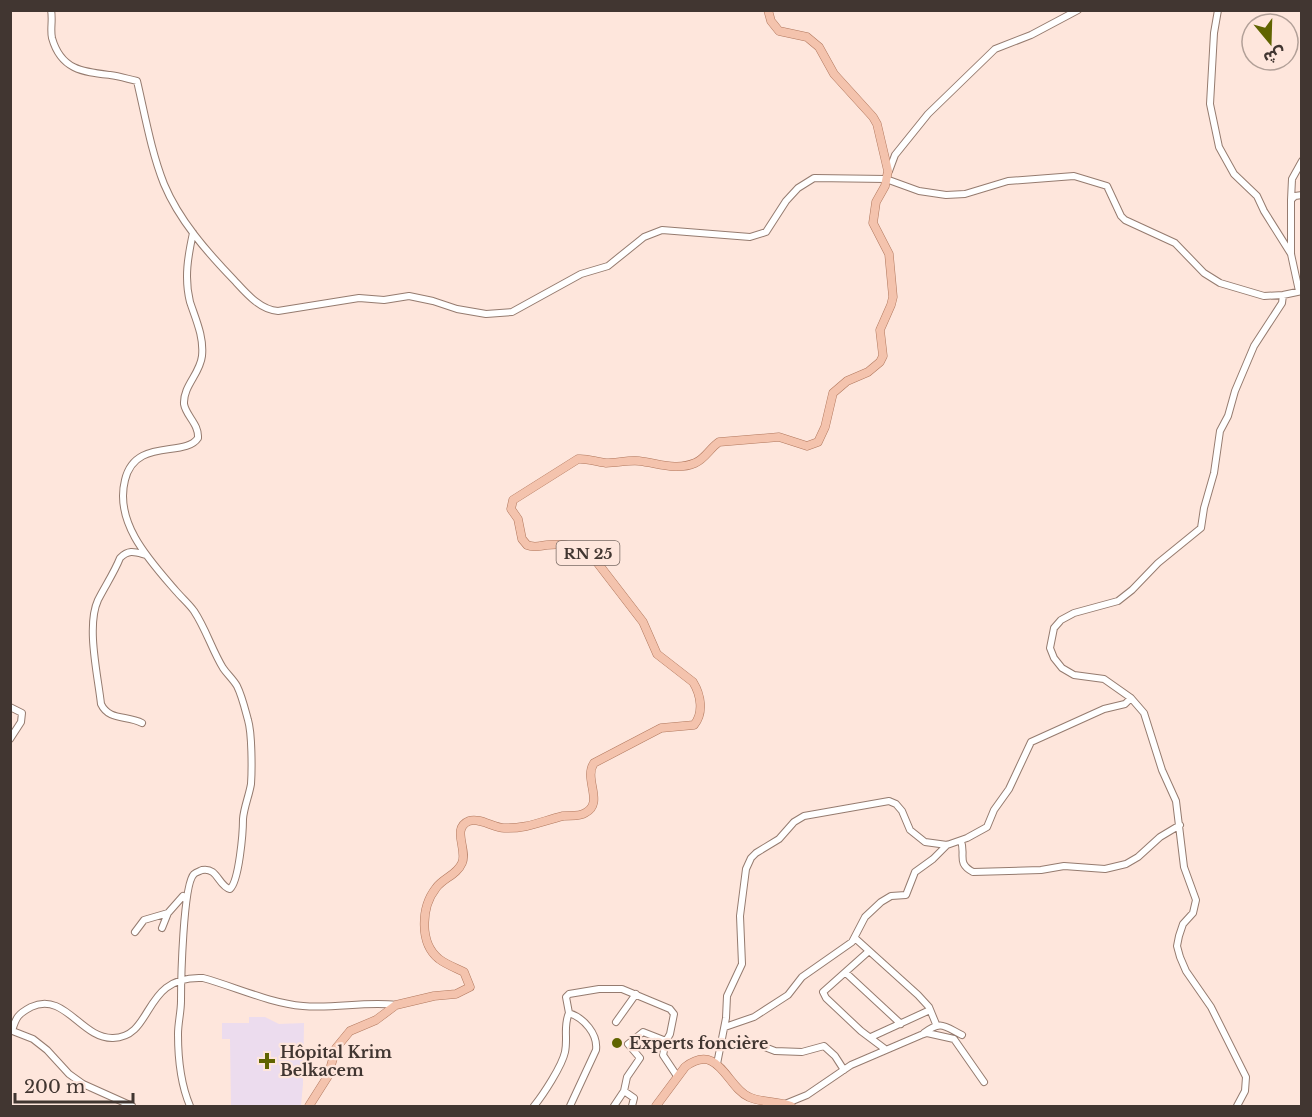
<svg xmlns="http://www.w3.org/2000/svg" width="1312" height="1117" font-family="'Libre Baskerville','Noto Sans Arabic',serif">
<rect width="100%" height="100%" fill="#fee6dc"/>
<path fill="#ecdcee" d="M 249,1017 L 265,1017 L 279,1024 L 304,1023 L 303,1084 L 301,1106 L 231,1106 L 230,1039 L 222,1039 L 222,1023 L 249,1023 Z"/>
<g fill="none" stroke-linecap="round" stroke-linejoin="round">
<g stroke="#957b6f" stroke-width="8">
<path id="minor" d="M 51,10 C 53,20 50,29 52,38 C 61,70 83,72 110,75 C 119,76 128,79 137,81 C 145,115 151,151 164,184 C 179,220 207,252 234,280 C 246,293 260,310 278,311 L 359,298 L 384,300 L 409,296 L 433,301 L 457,309 L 486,314 L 512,312 L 581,274 L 608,266 L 644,237 L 662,230 L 750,237 L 766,232 L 786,201 L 798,188 L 814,178 L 886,179 L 919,191 L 946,195 L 965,194 L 1008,181 L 1074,176 L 1107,186 L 1121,216 L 1125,220 L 1175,243 L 1204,273 L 1220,283 L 1264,296 L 1283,295 L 1302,291
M 1218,10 L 1214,33 L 1210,104 L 1219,147 L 1234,174 L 1257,196 L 1264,211 L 1291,254
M 889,171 L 895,155 L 928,114 L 995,49 L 1031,35 L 1078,10
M 1291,200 L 1292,179 L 1302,161
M 1299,291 L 1291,254 L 1291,200 L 1295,196 L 1302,195
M 10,707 L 22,713 L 21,722 L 10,739
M 142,723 C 127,715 109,721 101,704 C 98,676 86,626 98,600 C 105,586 114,573 120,558 C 129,549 135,552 146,555
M 961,841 C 966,855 956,863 973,872 L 1041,870 L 1064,866 L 1105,869 L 1126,864 L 1138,857 L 1160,837 L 1180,825
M 162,928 L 168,913
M 135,932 L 144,920 L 168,913 L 183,896 L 186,900
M 856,939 L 918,995 L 929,1007 L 936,1024
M 869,951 L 823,992 L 826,998 L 861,1031 L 885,1049
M 846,973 L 901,1024
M 616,1022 L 636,994
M 725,1027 L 754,1017 L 788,995 L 802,977 L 852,942 L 865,917 L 881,902 L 891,896 L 906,895 L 915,872 L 933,859 L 947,845
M 10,1030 L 33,1039 L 47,1050 L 69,1074 L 83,1084 L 132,1106
M 12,1031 C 16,1017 18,1014 31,1007 C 65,991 81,1039 113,1038 C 155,1037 141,975 203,978 C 236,987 269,1003 303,1006 C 334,1009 366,1001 396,1005
M 924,1033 C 941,1020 944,1026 962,1035
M 871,1037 L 930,1010
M 757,1044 L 775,1051 L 802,1052 L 824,1046 L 835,1056 L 844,1070
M 717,1064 L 726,1018 L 727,996 L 742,964 L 740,916 L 746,869 L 751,858 L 756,853 L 779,839 L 794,822 L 804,816 L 889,801 L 896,804 L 902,811 L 910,830 L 925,842 L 947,845 L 967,838 L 987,827 L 994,810 L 1009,789 L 1031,742 L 1104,709 L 1125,704 L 1131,698
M 624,1091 L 627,1077 L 640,1058 L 628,1044 L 643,1032 L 666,1041 L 663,1055 L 677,1076
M 785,1104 L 807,1095 L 851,1065 L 921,1035 L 927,1033 L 954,1039 L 984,1082
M 190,1106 C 181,1085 178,1057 178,1034 C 178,1023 181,1012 181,1001 C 181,982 183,884 194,874 C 196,872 200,871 202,870 C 218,867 218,886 230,889 C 239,881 243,833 243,819 C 244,807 249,796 251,784 C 252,770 252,733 248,720 C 245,709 242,696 237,686 C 233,679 227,674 223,668 C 212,650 206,629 194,611 C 189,604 182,598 176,591 C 150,561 114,523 125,480 C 135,437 185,458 198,438 C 199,424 186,416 184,404 C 183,386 200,374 202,356 C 204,337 196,320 190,302 C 184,278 188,256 193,233
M 534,1106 C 543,1095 562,1066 565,1052 C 568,1038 563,1026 569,1013
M 570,1106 L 596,1050 C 598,1034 584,1018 569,1013 L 566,997 L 569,994 L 599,989 L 622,989 L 670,1009 L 674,1014 L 670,1034 L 666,1041
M 614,1106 L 624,1091 L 634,1098 L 632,1106
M 1237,1106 L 1245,1091 L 1246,1077 L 1211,1007 L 1186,971 L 1180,957 L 1177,946 L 1179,936 L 1183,924 L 1193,913 L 1196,900 L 1184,867 L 1176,801 L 1162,770 L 1144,713 L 1131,698 L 1104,679 L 1074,675 L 1062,668 L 1054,658 L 1050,648 L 1054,628 L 1061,620 L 1074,613 L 1118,601 L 1132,590 L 1158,563 L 1201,528 L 1204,508 L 1214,473 L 1220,431 L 1228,416 L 1235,391 L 1254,346 L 1282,303 L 1283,295"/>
</g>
<g stroke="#b1785e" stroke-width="9">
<path id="major" d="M 309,1106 L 328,1076 L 336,1048 L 350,1031 L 376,1020 L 396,1005 L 434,996 L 456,994 L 470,987 L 464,972 C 456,968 447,965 439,959 C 419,943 421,907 436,888 C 443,878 457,875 462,863 C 468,850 451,828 469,821 C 479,817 494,828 504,828 C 527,829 542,821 563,816 C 570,815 579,817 585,813 C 605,803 583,779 594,763 L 661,728 L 694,725 C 704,713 701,695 693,682 L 657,654 L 643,622 L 593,557 C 579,546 564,543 547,545 C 539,546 534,548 527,545 L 522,539 L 518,519 L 511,509 L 513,500 L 578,459 C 587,458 596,462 606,463 C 617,463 628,460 639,461 C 658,463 676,471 695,463 C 705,459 710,448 719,442 L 779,437 L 807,446 L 818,442 L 825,427 L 833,393 L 847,381 L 868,372 L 880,362 L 883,356 L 880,330 L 891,305 L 893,297 L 889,254 L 873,223 L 876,202 L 885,186 L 888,171 L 877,124 L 873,117 L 834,74 L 819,47 L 807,37 L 779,31 L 771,21 L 768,10
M 656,1106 L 685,1067 C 719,1041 727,1088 749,1097 C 762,1103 777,1101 791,1106"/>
</g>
<use href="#minor" stroke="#fff" stroke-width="6"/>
<use href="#major" stroke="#f4c3ad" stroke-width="8"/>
</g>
<g fill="#606400" stroke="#fee6dc" stroke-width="2">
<circle cx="617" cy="1043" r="6"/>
<path d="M264 1052h6v6h6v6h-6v6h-6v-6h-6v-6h6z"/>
</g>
<g text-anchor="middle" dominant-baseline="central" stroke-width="4.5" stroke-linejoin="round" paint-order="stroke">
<rect fill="#fee6dc" stroke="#7a6b64" stroke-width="1.5" x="556.5" y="541" width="63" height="24" rx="4.5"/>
<g font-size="15" font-weight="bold" fill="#413631">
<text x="588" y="553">RN 25</text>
</g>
<g font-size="16" font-weight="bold" fill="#413631" stroke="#fee6dc" text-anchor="start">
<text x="629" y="1043">Experts foncière</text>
<text x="280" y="1052">Hôpital Krim<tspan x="280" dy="18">Belkacem</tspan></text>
</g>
</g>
<rect width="1312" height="1117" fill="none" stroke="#413631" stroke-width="24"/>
<g transform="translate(1270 42) rotate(161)"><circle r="28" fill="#fee6dc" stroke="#b2a098" stroke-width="1.5"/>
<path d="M0-4.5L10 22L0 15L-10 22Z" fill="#606400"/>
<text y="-9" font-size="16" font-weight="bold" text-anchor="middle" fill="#413631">ش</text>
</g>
<path d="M15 1093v9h118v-9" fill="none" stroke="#413631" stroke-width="3"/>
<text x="24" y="1093" font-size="18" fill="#413631" stroke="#fee6dc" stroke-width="4.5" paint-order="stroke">200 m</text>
</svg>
